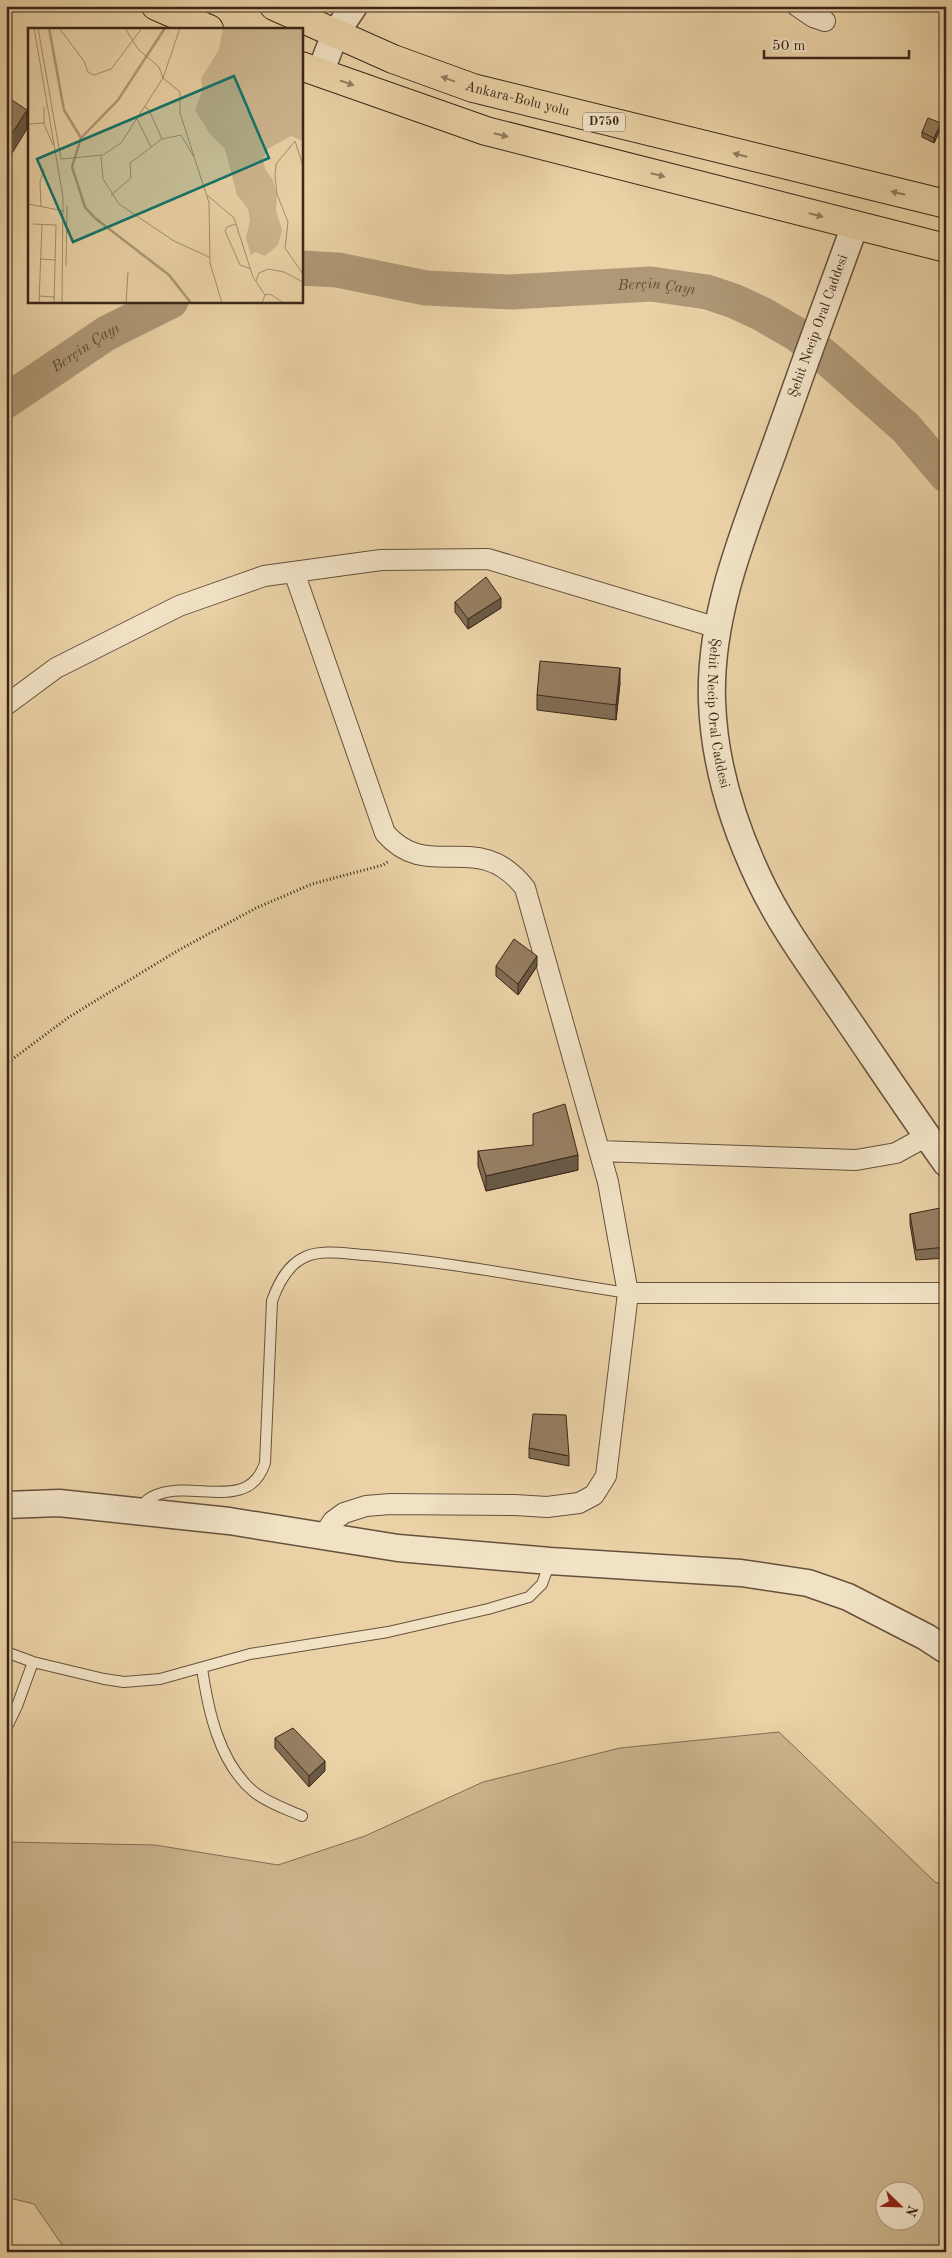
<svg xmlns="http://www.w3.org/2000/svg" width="952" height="2258" font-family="'Old Standard TT',serif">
<rect width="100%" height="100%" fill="#ead2a6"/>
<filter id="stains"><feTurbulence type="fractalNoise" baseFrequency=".004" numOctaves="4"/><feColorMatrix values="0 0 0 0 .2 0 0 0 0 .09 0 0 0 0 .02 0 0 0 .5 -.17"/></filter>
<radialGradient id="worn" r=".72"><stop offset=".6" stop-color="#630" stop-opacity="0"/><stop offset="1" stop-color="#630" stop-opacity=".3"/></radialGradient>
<path fill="#ccb58e" stroke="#836e54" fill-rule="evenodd" d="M 779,1732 L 935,1882 L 946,1886 L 946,2252 L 67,2252 L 34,2204 L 6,2197 L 6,1842 L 155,1845 L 278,1865 L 365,1836 L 483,1782 L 620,1748 ZM 884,2190 L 914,2190 L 914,2220 L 884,2220 Z"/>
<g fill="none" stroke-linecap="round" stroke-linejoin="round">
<g stroke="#ae9876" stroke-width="35">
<path id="s1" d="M 301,268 L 338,270 L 426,288 L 511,292 L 651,284 L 707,292 L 734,301 L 762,314 L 798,335 L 829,360 L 906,428 L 946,475"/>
<path id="s2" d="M 6,401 L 107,333 L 171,301"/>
</g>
<g stroke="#66513c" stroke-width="12">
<path id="service" d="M 141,1511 C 143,1501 150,1497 159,1494 C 196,1481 249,1512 265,1463 L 272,1301 C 278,1284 287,1265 305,1257 C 322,1249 347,1254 365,1255 C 453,1262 540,1280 628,1293
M 6,1652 L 33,1662 L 104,1679 L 124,1682 L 160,1679 L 250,1654 L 388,1632 L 488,1609 L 529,1597 L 542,1584 L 550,1562
M 202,1668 C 208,1710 219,1763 254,1792 C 268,1803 286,1809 302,1816
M 6,1729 L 17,1706 L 33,1662"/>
</g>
<g stroke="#66513c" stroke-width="22">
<path id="minor" d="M 797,6 L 813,17 L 825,21
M 294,572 L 385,833 C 429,884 478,827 525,888 L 608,1182 L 628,1293 L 606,1476 L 594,1495 L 579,1503 L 547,1507 L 515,1505 L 390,1504 L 366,1506 L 344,1513 L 333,1521 L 323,1536
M 6,705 L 56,668 L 179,606 L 264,576 L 381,560 L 488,559 L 718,628
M 600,1151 L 856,1160 L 896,1153 L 927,1136
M 628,1293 L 946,1293"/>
</g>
<g stroke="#66513c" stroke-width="29">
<g id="tertiary">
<path d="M 320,73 L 335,34 L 354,6"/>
<path id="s3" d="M 855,225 C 827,301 800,376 773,452 C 744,532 709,615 712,701 C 714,762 733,824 759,879 C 781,926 812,967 841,1010 C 876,1061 910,1112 946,1163"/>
<path d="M 6,1505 L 59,1503 L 229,1521 L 398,1548 L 550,1561 L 741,1573 L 808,1583 L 848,1597 L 926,1637 L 946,1650"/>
</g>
</g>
<g stroke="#3a2619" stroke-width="30">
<g id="trunk">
<path d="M 156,6 L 209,29"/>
<path id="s4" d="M 274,6 L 393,59 L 473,88 L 946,204"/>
<path d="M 301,66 L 486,131 L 946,248"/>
</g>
</g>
<path stroke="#3a2619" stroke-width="3" stroke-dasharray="1 2.5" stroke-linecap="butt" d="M 6,1064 L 69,1017 L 177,951 L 256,908 L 312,884 L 383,865 L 389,861"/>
<use href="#service" stroke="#f1e2c5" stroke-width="10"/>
<use href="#minor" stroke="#f1e2c5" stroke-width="20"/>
<use href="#tertiary" stroke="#f1e2c5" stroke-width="26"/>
<use href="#trunk" stroke="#ead2a6" stroke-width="28"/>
</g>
<path fill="#816d54" stroke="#3a2619" d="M 941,128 L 934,143 L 922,137 L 922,132 Z
M 455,602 L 501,608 L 468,629 L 455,612 Z
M 620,683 L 616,720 L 537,710 L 537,695 Z
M 496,966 L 537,966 L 518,995 L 496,976 Z
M 478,1151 L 578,1170 L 486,1191 L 478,1166 Z
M 946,1211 L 946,1258 L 916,1260 L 910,1224 L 910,1214 Z
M 529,1448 L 569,1456 L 569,1466 L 529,1458 Z
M 275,1738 L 325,1771 L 309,1787 L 275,1748 Z"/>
<path fill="#695945" stroke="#3a2619" d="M 27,110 L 27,129 L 6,163 L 6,143 Z
M 941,123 L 941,128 L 934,143 L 934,138 Z
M 501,598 L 501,608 L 468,629 L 468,619 Z
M 620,668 L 620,683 L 616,720 L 616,705 Z
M 537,956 L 537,966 L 518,995 L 518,984 Z
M 578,1155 L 578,1170 L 486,1191 L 486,1176 Z
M 325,1761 L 325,1771 L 309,1787 L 309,1776 Z"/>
<path fill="#967f62" stroke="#3a2619" d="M 6,96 L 27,110 L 6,143 Z
M 928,118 L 941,123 L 934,138 L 922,132 Z
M 486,577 L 501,598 L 468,619 L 455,602 Z
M 540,661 L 620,668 L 616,705 L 537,695 Z
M 514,939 L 537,956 L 518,984 L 496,966 Z
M 565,1104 L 578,1155 L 486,1176 L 478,1151 L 533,1145 L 533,1114 Z
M 945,1207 L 946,1211 L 946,1247 L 916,1250 L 910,1214 Z
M 533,1414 L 566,1415 L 569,1456 L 529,1448 Z
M 293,1728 L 325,1761 L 309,1776 L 275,1738 Z"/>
<defs><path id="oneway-solid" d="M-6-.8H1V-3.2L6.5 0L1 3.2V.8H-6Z" transform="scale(1.25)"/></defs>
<g fill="#927c60">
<use href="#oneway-solid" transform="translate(448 79) rotate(-160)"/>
<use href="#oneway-solid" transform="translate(347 83) rotate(19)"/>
<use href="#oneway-solid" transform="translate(501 135) rotate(14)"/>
<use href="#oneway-solid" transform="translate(740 155) rotate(-166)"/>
<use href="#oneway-solid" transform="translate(658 175) rotate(14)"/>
<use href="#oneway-solid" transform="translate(898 193) rotate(-167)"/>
<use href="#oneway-solid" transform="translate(816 215) rotate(14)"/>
</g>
<g text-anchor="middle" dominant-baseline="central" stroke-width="4.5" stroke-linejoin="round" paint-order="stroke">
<rect fill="#f1e2c5" stroke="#715e4d" stroke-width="1" x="583" y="112.5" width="42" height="19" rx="4"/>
<g font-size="12" font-weight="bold" fill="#3a2619">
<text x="604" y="122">D750</text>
</g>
<g font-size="14" fill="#3a2619" stroke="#f1e2c5">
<text stroke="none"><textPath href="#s4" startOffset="261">Ankara-Bolu yolu</textPath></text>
<text transform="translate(818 326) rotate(-70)">Şehit Necip Oral Caddesi</text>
<text stroke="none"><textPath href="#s3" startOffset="512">Şehit Necip Oral Caddesi</textPath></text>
</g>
<g font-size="15" font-style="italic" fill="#5d4835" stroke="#f1e2c5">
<text stroke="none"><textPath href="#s1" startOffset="358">Berçin Çayı</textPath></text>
<text stroke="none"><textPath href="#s2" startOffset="96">Berçin Çayı</textPath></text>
</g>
</g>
<g transform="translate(28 28)">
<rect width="275" height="275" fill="#ead2a6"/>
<path d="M 195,0 L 275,0 L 275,113 L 263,108 L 241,120 L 235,129 L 237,141 L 245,152 L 249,166 L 248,182 L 254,202 L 250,217 L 237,228 L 227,224 L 223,227 L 218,210 L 222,192 L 220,181 L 209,167 L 197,121 L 182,106 L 167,82 L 174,63 L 173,50 L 191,22 Z" fill="#ccb58e"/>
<path fill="none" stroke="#ae9876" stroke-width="2.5" d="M 21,0 L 36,82 L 53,110 L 44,139 L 57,179 L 67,190 L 141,247 L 163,275M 53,110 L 90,72 L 137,0"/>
<path fill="none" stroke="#a48d6e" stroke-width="1" d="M 6,0 L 35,169 L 34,275M 10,0 L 33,131M 31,0 L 56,33 L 60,44 L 66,47 L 83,41 L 114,0M 97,0 L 110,21 L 131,39 L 135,50 L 152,64 L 152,85 L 181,175 L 182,235 L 194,275M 16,79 L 16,96 L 25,117M 117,79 L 121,82 L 134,111M 109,91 L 123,119M 0,96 L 17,95M 73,128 L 75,151 L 91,176 L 146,213 L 181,229M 33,131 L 75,127 L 93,115 L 135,50 L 152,0M 275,138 L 267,113 L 248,136 L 247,147 L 249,166 L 260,194 L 257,220 L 275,246M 83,167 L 103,150 L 102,135 L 134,111 L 153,107 L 166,129M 179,167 L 206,190 L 225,249 L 237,267M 0,176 L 36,183M 13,179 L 12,154 L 16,141M 5,196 L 28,197 L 26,275M 208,196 L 199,199 L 197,203 L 212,237 L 223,241M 12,231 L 28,232M 38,238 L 39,178M 228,253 L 231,245 L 240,241 L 256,244 L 275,254M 11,268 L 27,269M 11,275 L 14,196M 98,275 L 100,244M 234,275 L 237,267 L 242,266 L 256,275"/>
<path fill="#0f766e" fill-opacity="0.15" stroke="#0f766e" stroke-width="2.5" d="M 206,48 L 241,130 L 45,214 L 9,131 Z"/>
<rect width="275" height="275" fill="none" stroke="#3a2619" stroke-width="2.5"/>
</g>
<rect width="952" height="2258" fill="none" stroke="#ead2a6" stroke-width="25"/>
<rect x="8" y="8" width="937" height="2243" fill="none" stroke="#3a2619" stroke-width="2.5"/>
<rect x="12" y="12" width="927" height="2233" fill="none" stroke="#3a2619"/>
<g transform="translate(900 2206) rotate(113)"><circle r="24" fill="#f1e2c5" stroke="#a89780"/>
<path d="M0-4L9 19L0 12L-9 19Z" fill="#8f2418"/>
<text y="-8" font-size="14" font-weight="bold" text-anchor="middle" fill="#3a2619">N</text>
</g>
<path d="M764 50v8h145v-8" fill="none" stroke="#3a2619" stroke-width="2.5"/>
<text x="772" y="50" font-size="15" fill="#3a2619" stroke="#f1e2c5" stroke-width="4" paint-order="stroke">50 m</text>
<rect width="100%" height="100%" filter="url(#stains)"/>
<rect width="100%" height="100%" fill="url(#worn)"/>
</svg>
